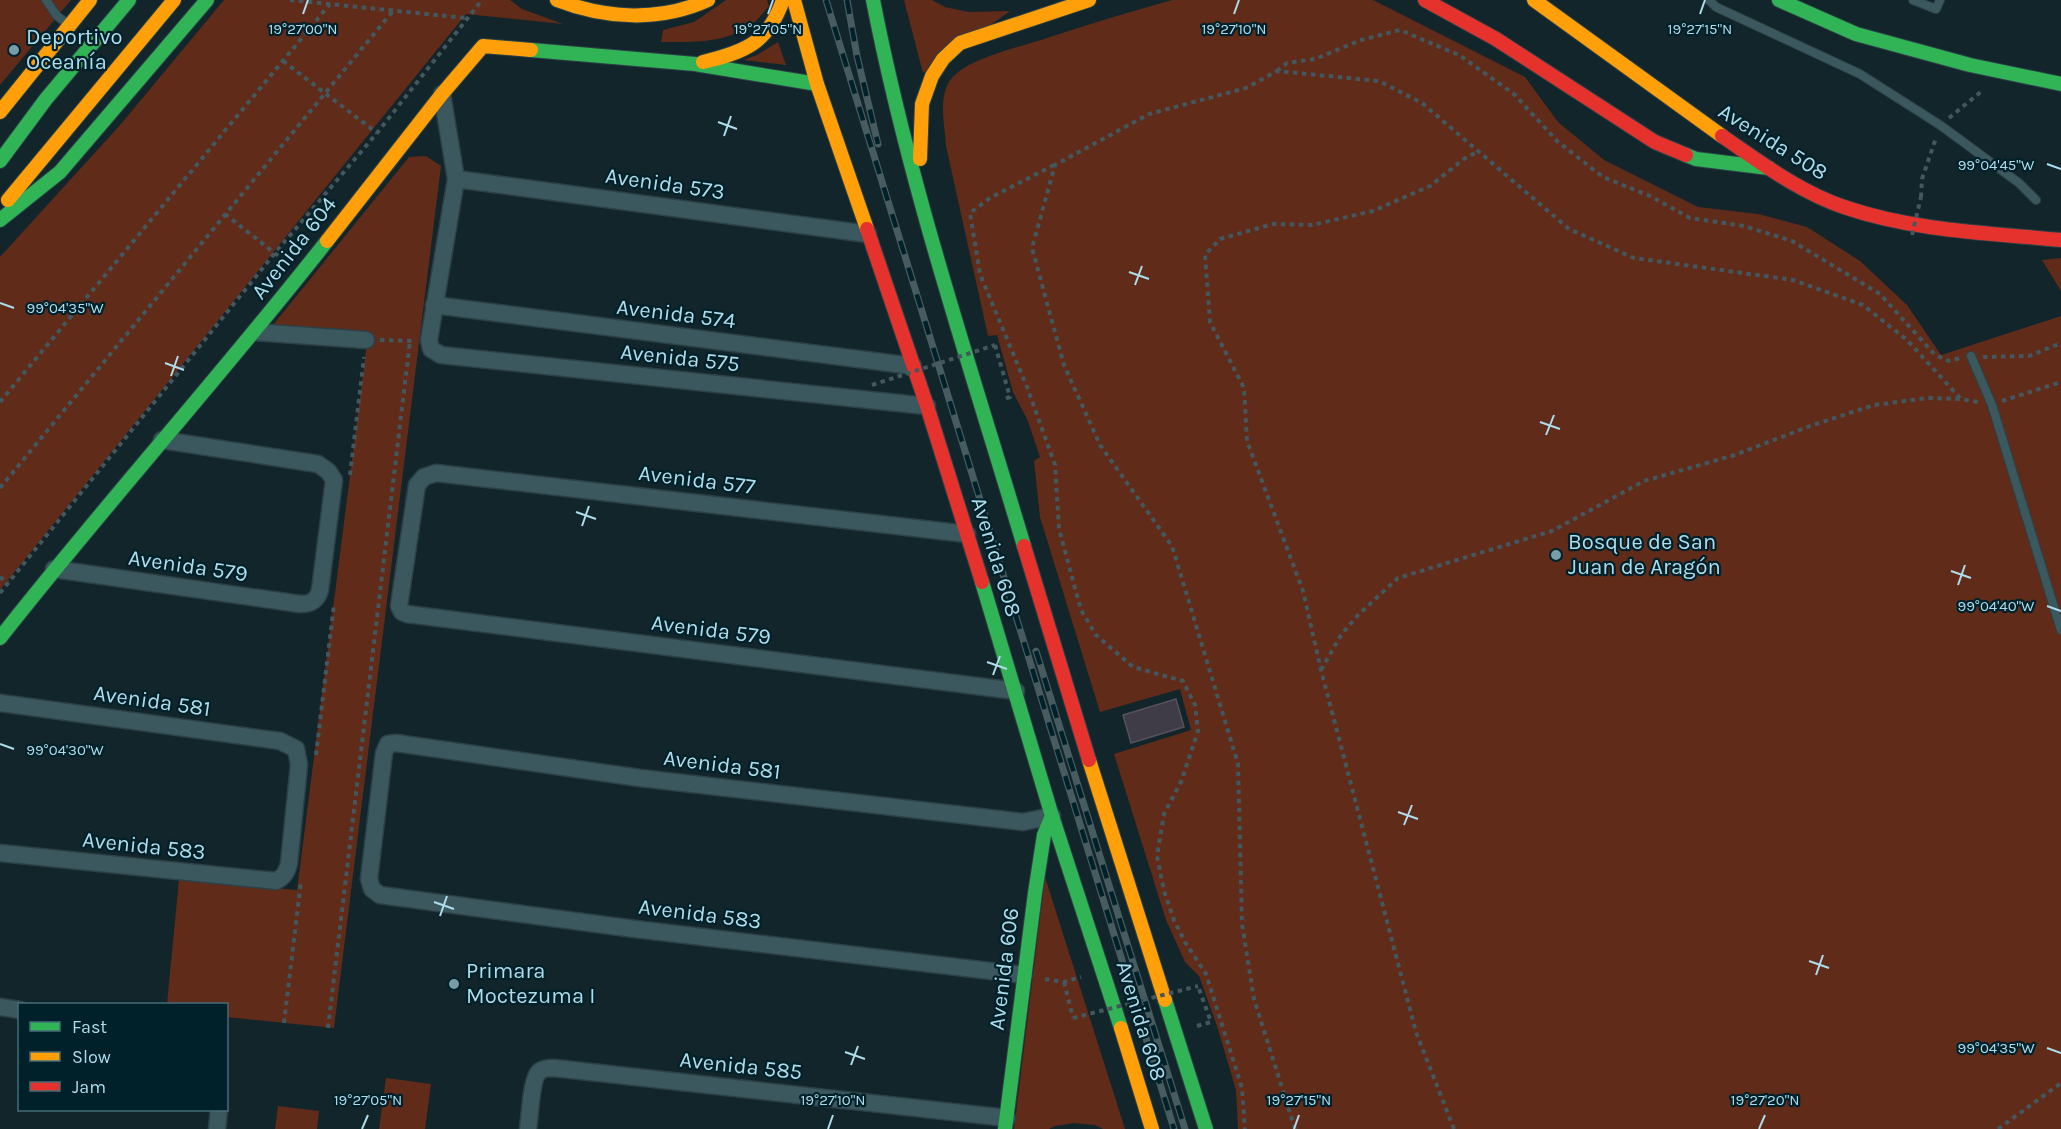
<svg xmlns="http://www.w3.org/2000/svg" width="2061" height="1129" font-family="Karla,sans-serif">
<rect width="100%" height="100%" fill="#12252a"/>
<path fill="#612b1a" d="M 0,0 L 71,0 L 0,85 Z
M 224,0 L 510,0 L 522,9 L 563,24 L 466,14 L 0,590 L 0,257 L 121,124 Z
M 726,0 L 767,0 L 769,6 C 764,12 758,19 752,24 C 725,44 693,42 661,42 L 663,30 L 694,22 Z
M 904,0 L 932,0 L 945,7 L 968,12 L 1010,11 L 923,73 Z
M 1172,0 L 1373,0 L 1525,77 L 1558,122 L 1604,160 L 1698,207 L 1758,214 L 1807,227 L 1860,261 L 1907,305 L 1941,355 L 2061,316 L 2061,1129 L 1238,1129 L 1236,1090 L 1217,1026 L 1199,976 L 1185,962 L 1166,920 L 1114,754 L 1191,730 L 1180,689 L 1100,712 L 1040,517 L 1034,461 L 1040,457 L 1028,421 L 1013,392 L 997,335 L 988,336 L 946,146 C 945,126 938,101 949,82 C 963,59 1020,47 1044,39 C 1086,25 1129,12 1172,0 Z
M 778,42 L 786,65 L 743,60 L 757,55 Z
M 426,156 L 441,166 L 334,1028 L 227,1017 L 226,1004 L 167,1004 L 179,879 L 297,890 L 368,335 L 273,325 L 409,157 Z
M 2061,258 L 2061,291 L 2042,260 Z
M 1045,877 L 1125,1129 L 1103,1129 L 1095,1125 L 1074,1123 L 1055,1126 L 1049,1129 L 1014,1129 Z
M 386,1078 L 431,1084 L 425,1129 L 379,1129 Z
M 278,1106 L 319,1111 L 317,1129 L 275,1129 Z"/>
<path fill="#3f3c47" stroke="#56525d" stroke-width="1.5" d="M 1176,699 L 1184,727 L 1131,743 L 1123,715 Z"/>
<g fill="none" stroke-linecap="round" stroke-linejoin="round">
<g stroke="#2c4147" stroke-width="10">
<path id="lane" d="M 46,0 L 57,16 L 68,24
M 1709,0 L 1716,7 L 1860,74 L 1940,125 L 2019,183 L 2036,200
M 1913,0 L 1936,9 L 1940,0
M 1971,356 L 1992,405 L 2061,630"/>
</g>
<g stroke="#2c4147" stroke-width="19">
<path id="street" d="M 442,94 L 456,179 L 429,340 L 431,349 L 441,355 L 927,406
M 456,179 L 868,234
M 434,305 L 913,366
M 255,332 L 366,340
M 967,534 L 436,473 L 424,477 L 417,485 L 399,606 L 402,612 L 407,614 L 1016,691
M 54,569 L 300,604 C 311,604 317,601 320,590 L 334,480 L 328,471 L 318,464 L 162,440
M 0,703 L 280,741 L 296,749 L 299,765 L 289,863 C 287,872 284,877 276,881 L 0,853
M 1024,975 L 635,929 L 380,895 L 372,889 L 369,879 L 384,753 L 388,744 L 396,743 L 640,778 L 1023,822 L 1052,816
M 0,1007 L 20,1010
M 217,1129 L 219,1110
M 528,1129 C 530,1117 531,1077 540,1071 C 544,1068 550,1068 554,1068 L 1007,1118"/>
</g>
<g stroke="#2c4147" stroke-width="16">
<path id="fast" d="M 873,0 C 909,185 970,365 1024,546
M 1779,0 L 1856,34 L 1970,65 L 2061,84
M 531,50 L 695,64 L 817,84
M 1686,155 L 1696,159 L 1769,168
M 0,161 L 46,99 L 129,0
M 0,220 L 60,172 L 207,0
M 982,582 L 1052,816 L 1121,1028
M 0,638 C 106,503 221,376 327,241
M 1165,1000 L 1206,1129
M 1005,1129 L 1035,893 L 1044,835 L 1052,816"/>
</g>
<g stroke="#2c4147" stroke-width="16">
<path id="slow" d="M 557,0 C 606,19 660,22 708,0
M 794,0 L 817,84 L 867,229
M 1534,0 L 1722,136
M 703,62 C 745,52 768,43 783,0
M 0,112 L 90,0
M 920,159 L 922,104 L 932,76 L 943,59 L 960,43 L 1089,0
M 8,200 L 174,0
M 327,241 L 442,94 L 483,46 L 531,50
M 1089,760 L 1165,1000
M 1121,1028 L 1152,1129"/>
</g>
<g stroke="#2c4147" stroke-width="16">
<path id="jam" d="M 1425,0 L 1496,39 L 1655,142 L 1686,155
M 1722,136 C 1760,162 1799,192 1844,207 C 1914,231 1988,233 2061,240
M 867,229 L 927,406 L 982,582
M 1024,546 L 1089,760"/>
</g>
<path stroke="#42585e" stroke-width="4" stroke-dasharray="4.5 4.5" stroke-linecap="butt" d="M 290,0 L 466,18
M 283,61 L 377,133
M 1277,71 L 1287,63 L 1315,59 L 1361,40 L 1400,30 L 1459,55 L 1514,94 L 1557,141 L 1603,177 L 1650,196 L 1690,218 L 1744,226 L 1792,241 L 1880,294 L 1935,355 L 1949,361 L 1961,358
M 1949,118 L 1983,90
M 1054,165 L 990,198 L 970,213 L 980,274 L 1027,387 L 1055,465 L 1059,529 L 1081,610 L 1096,635 L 1133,667 L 1183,681 L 1195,705 L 1198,731 L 1181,782 L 1164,814 L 1157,856 L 1164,891 L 1174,920 L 1185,942 L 1206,974 L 1242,1088 L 1245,1129
M 1921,197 L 1922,179 L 1936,138
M 225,214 L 286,262
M 380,340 L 412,341
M 995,345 L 1010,397 L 1004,399
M 1983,357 L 2029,356 L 2061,343
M 2002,401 L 2061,382
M 0,402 L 330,4
M 350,475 L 364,357
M 0,488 L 392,12
M 0,577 L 8,583
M 0,593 L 275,253 L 377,133 L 482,0
M 1321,670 L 1341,635 L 1359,614 L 1398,578 L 1552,531 L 1644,481 L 1735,455 L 1810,426 L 1874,405 L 1928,398 L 1960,399
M 316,755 L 334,604
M 1045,979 L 1064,982 L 1081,977
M 1064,982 L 1073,1018
M 284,1023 L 301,881
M 1197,1026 L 1211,1022 L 1198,986
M 328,1028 L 410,341
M 1295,1129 L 1254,999 L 1242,924 L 1238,764 L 1172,546 L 1100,445 L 1064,365 L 1032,248 L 1055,165 L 1149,114 L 1246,88 L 1277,71 L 1379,81 L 1422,103 L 1569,229 L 1634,258 L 1793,280 L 1863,305 L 1907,340 L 1961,399 L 1978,402
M 1454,1129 L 1416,1032 L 1321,670 L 1303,591 L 1247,441 L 1244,388 L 1210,322 L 1205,255 L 1220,239 L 1273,224 L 1312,225 L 1373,211 L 1430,186 L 1464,159 L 1477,152
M 1998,1129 L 2061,1083"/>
<use href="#lane" stroke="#3c585f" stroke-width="8"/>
<use href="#street" stroke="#3c585f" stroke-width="16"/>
<use href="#fast" stroke="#30b455" stroke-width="14"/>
<use href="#slow" stroke="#ff9f0a" stroke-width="14"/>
<use href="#jam" stroke="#e5322d" stroke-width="14"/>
<g stroke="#475c61" stroke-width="7">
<path id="rail" d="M 826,0 L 1174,1129
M 847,0 L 857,56 L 878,144
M 1036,651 L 1185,1129"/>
</g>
<use href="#rail" stroke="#00212a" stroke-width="4.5" stroke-dasharray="14" stroke-linecap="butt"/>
<path stroke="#42585e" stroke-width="4" stroke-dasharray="4.5 4.5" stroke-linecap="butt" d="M 1912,235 L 1921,197
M 872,385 L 995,345
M 1073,1018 L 1198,986"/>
</g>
<path fill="none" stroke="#adddec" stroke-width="2" d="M 303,14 L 308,0M 768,14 L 773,0M 1234,14 L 1239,0M 1700,14 L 1705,0M 718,122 L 737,129M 724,136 L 731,116M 2047,164 L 2061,169M 1129,272 L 1149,279M 1135,285 L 1142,266M 0,303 L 14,308M 165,363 L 184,370M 171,376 L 178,356M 1540,422 L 1560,429M 1546,435 L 1554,415M 576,512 L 596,519M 582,526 L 589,506M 1951,571 L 1971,578M 1958,585 L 1965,565M 2047,606 L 2061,611M 987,662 L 1007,669M 993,675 L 1000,656M 0,744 L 14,749M 1398,812 L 1418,819M 1404,825 L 1412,805M 434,902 L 454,909M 440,916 L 447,896M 1809,961 L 1829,968M 1816,975 L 1823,955M 2047,1048 L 2061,1053M 845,1052 L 865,1059M 851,1065 L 858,1046M 362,1129 L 368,1115M 828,1129 L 833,1115M 1294,1129 L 1299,1115M 1759,1129 L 1765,1115"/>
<g fill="#779da8" stroke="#00212a" stroke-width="2">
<circle cx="14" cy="50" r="6"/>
<circle cx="1556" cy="555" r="6"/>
<circle cx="454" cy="984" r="6"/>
</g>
<g text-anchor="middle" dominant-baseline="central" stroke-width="4.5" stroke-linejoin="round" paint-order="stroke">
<g font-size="22" fill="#adddec" stroke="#00212a" text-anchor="start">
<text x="26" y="37">Deportivo<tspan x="26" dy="25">Oceanía</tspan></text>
<text x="1568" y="542">Bosque de San<tspan x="1568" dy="25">Juan de Aragón</tspan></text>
<text x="466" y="971">Primara<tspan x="466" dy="25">Moctezuma I</tspan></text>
</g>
<g font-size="22" fill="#adddec" stroke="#00212a">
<text transform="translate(1773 142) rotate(32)">Avenida 508</text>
<text transform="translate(665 184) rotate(8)">Avenida 573</text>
<text transform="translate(294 248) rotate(-52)">Avenida 604</text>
<text transform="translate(676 314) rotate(7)">Avenida 574</text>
<text transform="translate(680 358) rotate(6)">Avenida 575</text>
<text transform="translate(697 480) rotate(7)">Avenida 577</text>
<text transform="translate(996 557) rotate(73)">Avenida 608</text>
<text transform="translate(188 566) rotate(8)">Avenida 579</text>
<text transform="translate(711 630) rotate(7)">Avenida 579</text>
<text transform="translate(152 701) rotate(8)">Avenida 581</text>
<text transform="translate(722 765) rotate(7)">Avenida 581</text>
<text transform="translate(144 846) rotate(6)">Avenida 583</text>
<text transform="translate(700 914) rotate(7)">Avenida 583</text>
<text transform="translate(1004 969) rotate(-83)">Avenida 606</text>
<text transform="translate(1141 1021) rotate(73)">Avenida 608</text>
<text transform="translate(741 1066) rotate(6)">Avenida 585</text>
</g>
</g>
<g font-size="15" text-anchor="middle" fill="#adddec" stroke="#00212a" stroke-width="4.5" stroke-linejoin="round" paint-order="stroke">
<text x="303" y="34">19°27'00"N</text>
<text x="768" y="34">19°27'05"N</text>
<text x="1234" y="34">19°27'10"N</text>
<text x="1700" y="34">19°27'15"N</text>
<text x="1996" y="170">99°04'45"W</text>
<text x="65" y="313">99°04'35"W</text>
<text x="1996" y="611">99°04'40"W</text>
<text x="65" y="755">99°04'30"W</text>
<text x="1996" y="1053">99°04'35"W</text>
<text x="368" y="1105">19°27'05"N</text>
<text x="833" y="1105">19°27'10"N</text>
<text x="1299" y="1105">19°27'15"N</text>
<text x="1765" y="1105">19°27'20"N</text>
</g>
<rect x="18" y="1003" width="210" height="108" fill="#00212a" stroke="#456c78" stroke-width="1.5"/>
<rect x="30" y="1022" width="30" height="9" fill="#30b455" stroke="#456c78" stroke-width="1.5"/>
<text x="72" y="1033" font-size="18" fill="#adddec">Fast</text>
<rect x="30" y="1052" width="30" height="9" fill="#ff9f0a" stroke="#456c78" stroke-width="1.5"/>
<text x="72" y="1063" font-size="18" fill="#adddec">Slow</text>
<rect x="30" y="1082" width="30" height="9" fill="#e5322d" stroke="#456c78" stroke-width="1.5"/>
<text x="72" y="1093" font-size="18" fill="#adddec">Jam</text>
</svg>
